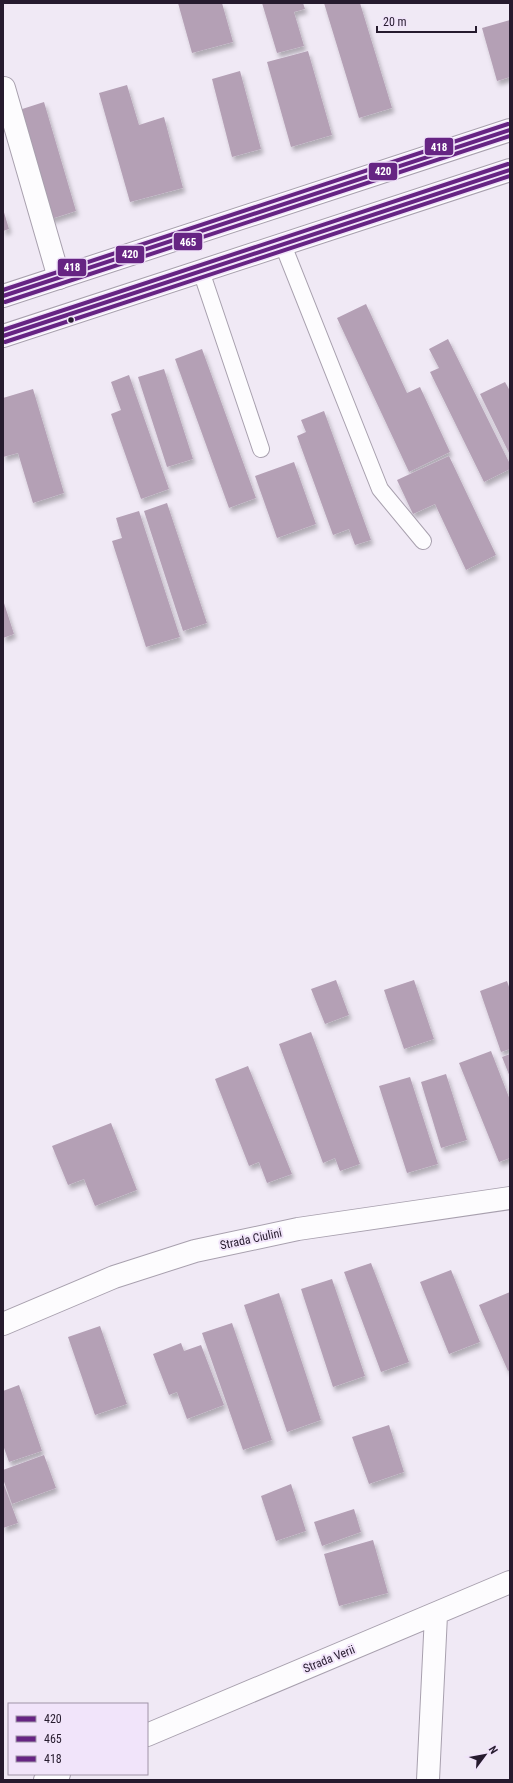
<svg xmlns="http://www.w3.org/2000/svg" width="513" height="1783" font-family="'Roboto Condensed',sans-serif">
<defs>
<filter id="shadow"><feDropShadow dx="2.5" dy="4.5" stdDeviation="2" flood-color="#0004"/></filter>
</defs>
<rect width="100%" height="100%" fill="#f0e9f5"/>
<path fill="#b4a0b5" filter="url(#shadow)" d="M 178,3 L 222,3 L 233,42 L 192,53 Z
M 262,3 L 303,3 L 305,9 L 294,12 L 304,46 L 277,53 Z
M 324,3 L 360,3 L 392,108 L 359,118 Z
M 510,20 L 510,77 L 497,81 L 482,28 Z
M 308,51 L 332,135 L 291,147 L 267,62 Z
M 240,71 L 261,149 L 232,157 L 212,79 Z
M 127,85 L 139,125 L 164,117 L 183,188 L 130,202 L 99,93 Z
M 44,102 L 76,211 L 48,220 L 16,111 Z
M 3,209 L 9,229 L 3,231 Z
M 366,304 L 407,393 L 420,387 L 450,452 L 409,472 L 337,318 Z
M 448,339 L 510,464 L 510,469 L 484,482 L 430,372 L 439,368 L 429,349 Z
M 202,349 L 256,498 L 229,508 L 175,359 Z
M 164,369 L 193,459 L 167,467 L 138,377 Z
M 129,375 L 169,489 L 141,499 L 111,414 L 121,410 L 111,382 Z
M 505,382 L 510,391 L 510,455 L 480,394 Z
M 33,389 L 64,493 L 33,503 L 18,453 L 3,457 L 3,398 Z
M 324,411 L 371,540 L 355,545 L 349,529 L 333,535 L 297,436 L 306,432 L 301,420 Z
M 449,456 L 496,555 L 466,570 L 435,504 L 413,514 L 397,480 Z
M 294,462 L 316,524 L 277,538 L 255,476 Z
M 167,503 L 207,623 L 183,631 L 144,511 Z
M 139,511 L 180,637 L 146,647 L 112,541 L 122,538 L 116,518 Z
M 3,600 L 14,634 L 3,638 Z
M 336,980 L 349,1015 L 325,1024 L 311,989 Z
M 414,980 L 434,1039 L 404,1049 L 384,990 Z
M 507,981 L 510,990 L 510,1049 L 501,1052 L 480,991 Z
M 311,1032 L 360,1164 L 340,1171 L 335,1158 L 323,1163 L 279,1044 Z
M 491,1051 L 510,1100 L 510,1158 L 499,1162 L 459,1063 Z
M 510,1054 L 510,1077 L 502,1057 Z
M 248,1066 L 292,1174 L 267,1183 L 259,1162 L 249,1166 L 215,1079 Z
M 446,1074 L 467,1140 L 441,1148 L 421,1082 Z
M 410,1077 L 438,1164 L 407,1173 L 379,1086 Z
M 111,1123 L 137,1190 L 95,1206 L 84,1179 L 68,1185 L 52,1146 Z
M 371,1263 L 409,1362 L 381,1372 L 344,1272 Z
M 451,1270 L 480,1342 L 449,1354 L 420,1282 Z
M 332,1279 L 365,1376 L 333,1387 L 301,1289 Z
M 510,1292 L 510,1370 L 508,1371 L 479,1305 Z
M 279,1293 L 321,1420 L 287,1432 L 244,1305 Z
M 232,1323 L 272,1440 L 243,1450 L 202,1333 Z
M 100,1326 L 127,1404 L 95,1415 L 68,1337 Z
M 181,1343 L 184,1351 L 201,1345 L 224,1405 L 187,1419 L 177,1392 L 169,1395 L 153,1354 Z
M 19,1385 L 42,1451 L 9,1462 L 3,1445 L 3,1391 Z
M 389,1425 L 404,1472 L 369,1484 L 352,1437 Z
M 44,1455 L 56,1488 L 12,1504 L 3,1479 L 3,1470 Z
M 3,1482 L 18,1523 L 3,1528 Z
M 291,1484 L 306,1531 L 276,1541 L 261,1496 Z
M 354,1509 L 361,1532 L 322,1546 L 314,1522 Z
M 373,1540 L 388,1593 L 339,1606 L 324,1554 Z"/>
<g fill="none" stroke-linecap="round" stroke-linejoin="round">
<g stroke="#a8a0ae" stroke-width="18">
<path id="service" d="M 283,245 L 380,489 L 423,541
M 201,271 L 261,449"/>
</g>
<g stroke="#a8a0ae" stroke-width="24">
<path id="minor" d="M 4,88 L 59,278
M 3,1324 L 114,1277 L 195,1251 L 298,1229 L 510,1198
M 147,1735 L 510,1582
M 45,1780 L 59,1774
M 428,1780 L 436,1615"/>
</g>
<g stroke="#a8a0ae" stroke-width="24">
<path id="trunk" d="M 3,296 L 510,130
M 3,336 L 510,170"/>
</g>
<use href="#service" stroke="#fdfcfe" stroke-width="16"/>
<use href="#minor" stroke="#fdfcfe" stroke-width="22"/>
<use href="#trunk" stroke="#fdfcfe" stroke-width="22"/>
<g stroke="#f1e4fa" stroke-width="7">
<path id="bus-1" d="M 3,296 L 510,130
M 3,336 L 510,170"/>
</g>
<g stroke="#f1e4fa" stroke-width="7">
<path id="bus-2" d="M 5,302 L 510,136
M 5,342 L 510,176"/>
</g>
<g stroke="#f1e4fa" stroke-width="7">
<path id="bus-3" d="M 3,290 L 508,124
M 3,330 L 508,164"/>
</g>
<use href="#bus-1" stroke="#662483" stroke-width="4"/>
<use href="#bus-2" stroke="#662483" stroke-width="4"/>
<use href="#bus-3" stroke="#662483" stroke-width="4"/>
</g>
<circle fill="#261b2e" stroke="#f1e4fa" stroke-width="1.5" cx="71" cy="320" r="3.5"/>
<g text-anchor="middle" dominant-baseline="central" stroke-width="4" stroke-linejoin="round" paint-order="stroke">
<g font-size="12" fill="#261b2e" stroke="#f1e4fa">
<text transform="translate(251 1239) rotate(-12)">Strada Ciulini</text>
<text transform="translate(329 1659) rotate(-22)">Strada Verii</text>
</g>
</g>
<g stroke="#f1e4fa" stroke-width="1.5">
<rect x="424" y="137" width="30" height="19" rx="4" fill="#662483"/>
<rect x="368" y="162" width="30" height="19" rx="4" fill="#662483"/>
<rect x="173" y="232" width="30" height="19" rx="4" fill="#662483"/>
<rect x="115" y="245" width="30" height="19" rx="4" fill="#662483"/>
<rect x="57" y="258" width="30" height="19" rx="4" fill="#662483"/>
</g>
<g font-size="11" text-anchor="middle" font-weight="bold" fill="#fff">
<text x="439" y="151">418</text>
<text x="383" y="175">420</text>
<text x="188" y="246">465</text>
<text x="130" y="258">420</text>
<text x="72" y="271">418</text>
</g>
<rect width="513" height="1783" fill="none" stroke="#261b2e" stroke-width="8"/>
<rect x="8" y="1703" width="140" height="72" fill="#f1e4fa" stroke="#a094a8"/>
<rect x="16" y="1716" width="20" height="6" fill="#662483" stroke="#a094a8"/>
<text x="44" y="1723" font-size="12" fill="#261b2e">420</text>
<rect x="16" y="1736" width="20" height="6" fill="#662483" stroke="#a094a8"/>
<text x="44" y="1743" font-size="12" fill="#261b2e">465</text>
<rect x="16" y="1756" width="20" height="6" fill="#662483" stroke="#a094a8"/>
<text x="44" y="1763" font-size="12" fill="#261b2e">418</text>
<g transform="translate(485 1755) rotate(58)" stroke="#f1e4fa" stroke-width="3" paint-order="stroke">
<path d="M0-3L7 15L0 10L-7 15Z" fill="#261b2e"/>
<text y="-6" font-size="11" font-weight="bold" text-anchor="middle" fill="#261b2e">N</text>
</g>
<path d="M377 26v6h99v-6" fill="none" stroke="#261b2e" stroke-width="2"/>
<text x="383" y="26" font-size="12" fill="#261b2e" stroke="#f1e4fa" stroke-width="3" paint-order="stroke">20 m</text>
</svg>
